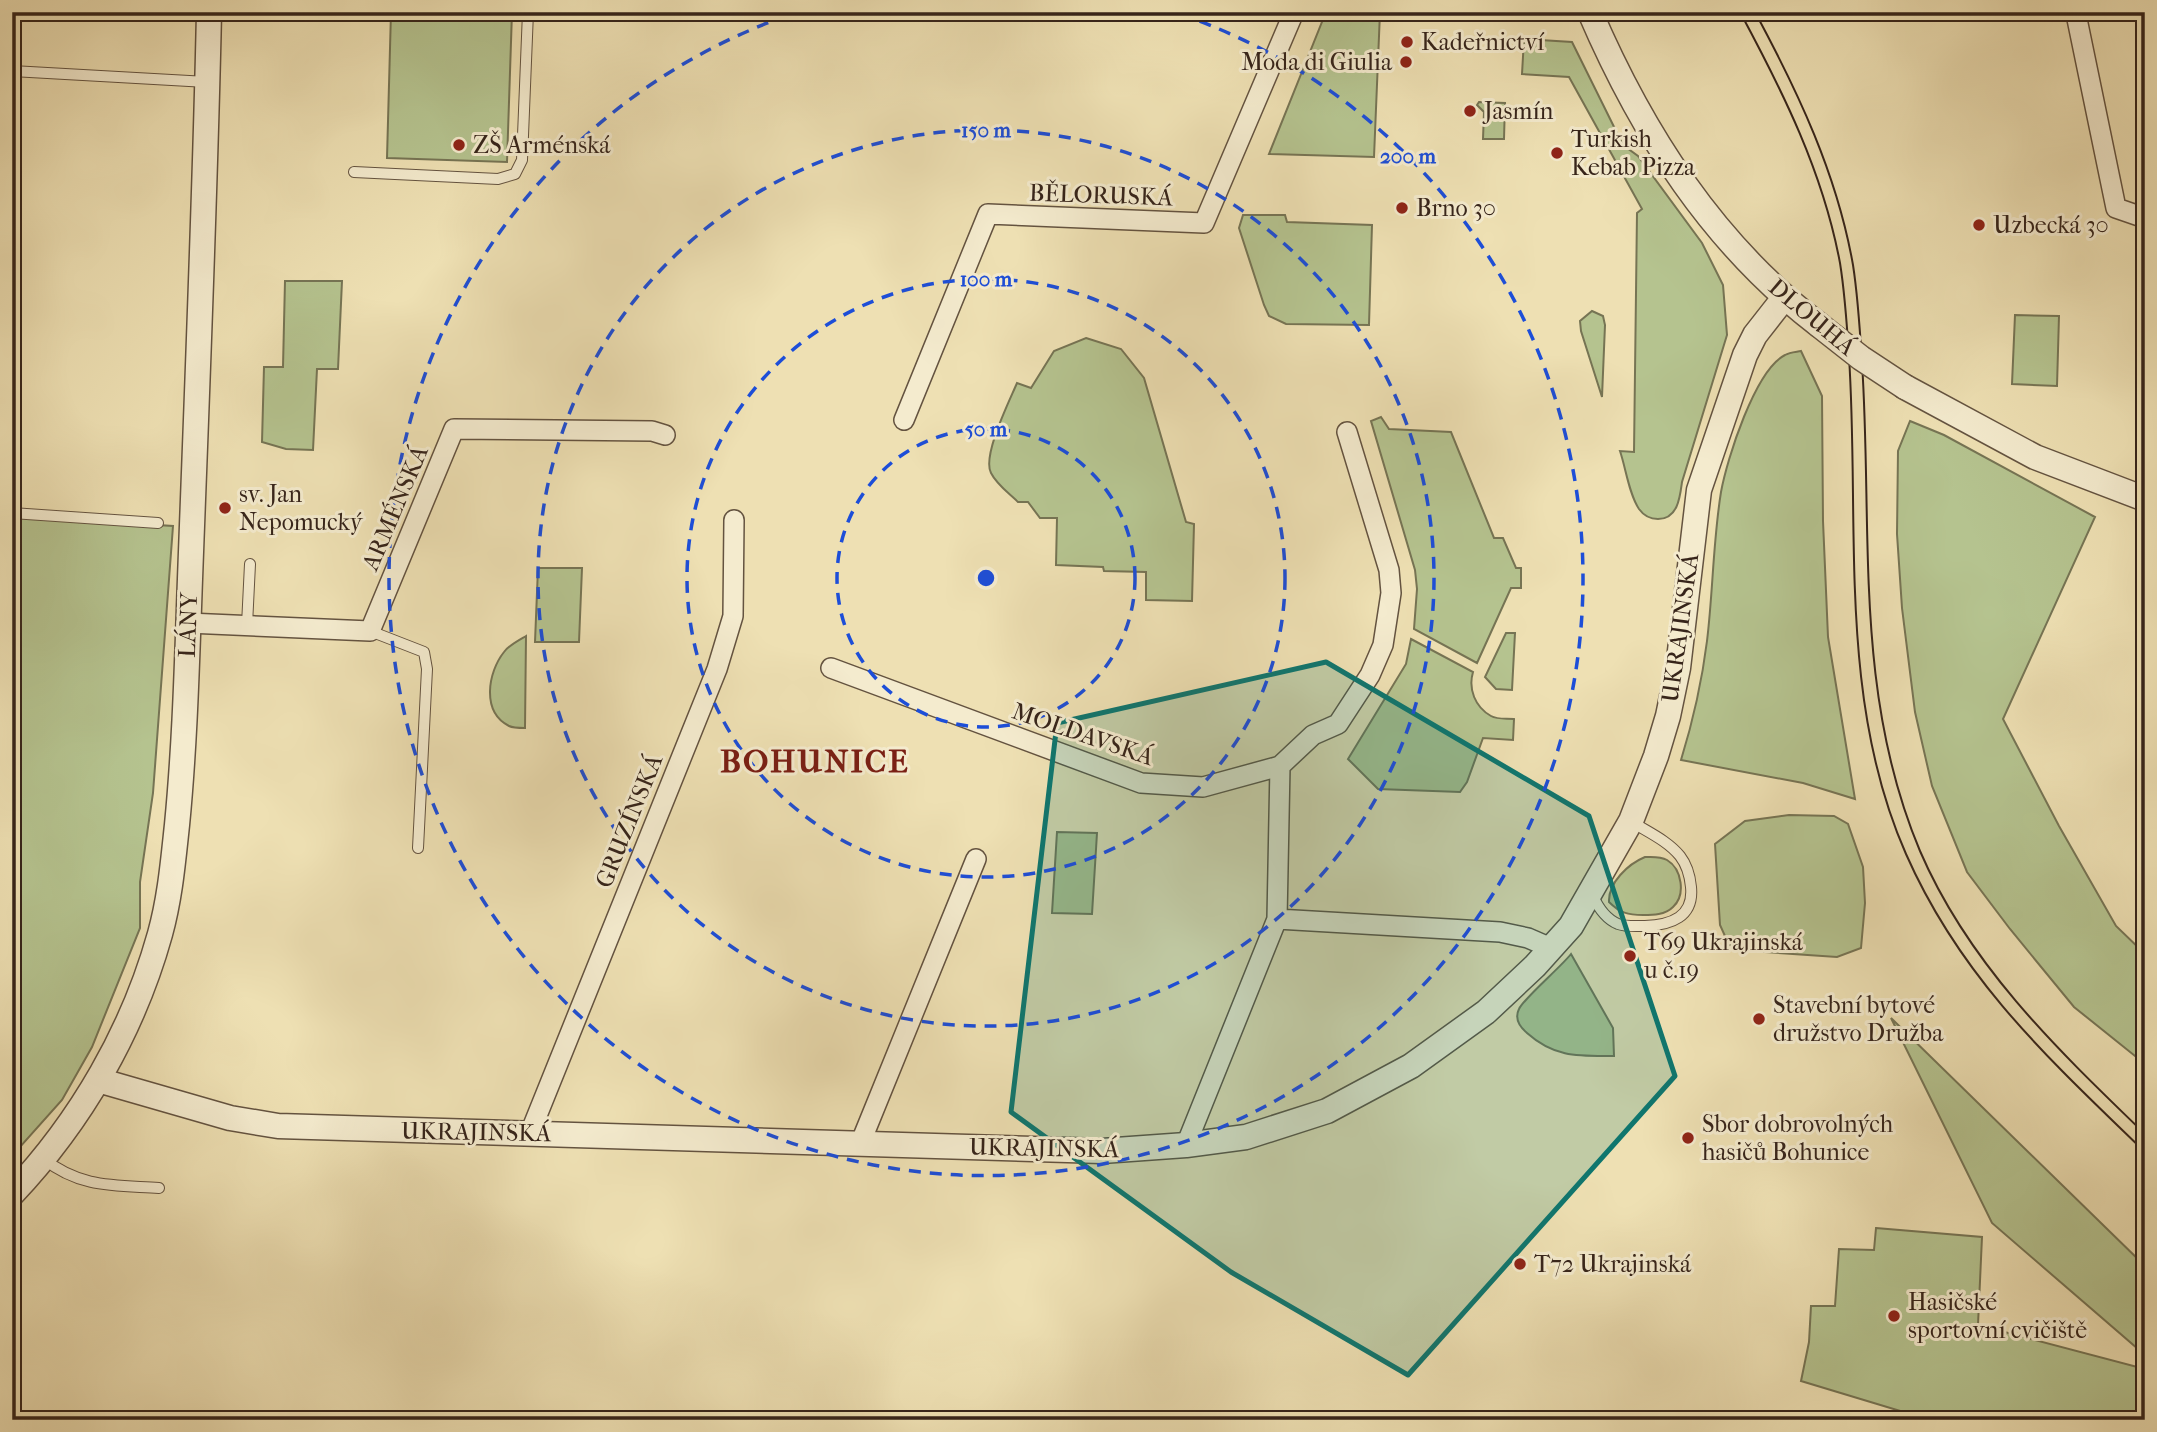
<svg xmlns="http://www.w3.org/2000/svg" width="2157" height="1432" font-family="'IM FELL French Canon',serif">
<rect width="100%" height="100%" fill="#eee0b3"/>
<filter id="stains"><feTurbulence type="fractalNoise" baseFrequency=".00286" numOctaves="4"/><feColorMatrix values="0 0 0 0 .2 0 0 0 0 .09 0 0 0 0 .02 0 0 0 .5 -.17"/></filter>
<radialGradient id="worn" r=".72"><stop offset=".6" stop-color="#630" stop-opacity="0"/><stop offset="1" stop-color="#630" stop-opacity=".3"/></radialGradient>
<path fill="#b5c38f" stroke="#767454" stroke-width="2" d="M 391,12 L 512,12 L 507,162 L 387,158 Z
M 1326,12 L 1380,12 L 1374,157 L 1269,154 Z
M 1524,39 L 1572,42 L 1623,145 L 1638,156 L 1702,243 L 1723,285 L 1727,335 L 1682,482 C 1680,497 1678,519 1658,519 C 1650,519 1644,516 1639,509 C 1629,494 1626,469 1620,451 L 1634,452 L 1637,213 L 1642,209 L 1569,77 L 1522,74 Z
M 1479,102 L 1505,103 L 1504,139 L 1483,139 L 1484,112 L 1477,105 Z
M 1243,215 L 1285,215 L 1287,222 L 1372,225 L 1369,325 L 1286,324 L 1269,316 L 1264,305 L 1239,228 Z
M 285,281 L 342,281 L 338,369 L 317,369 L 313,450 L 286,449 L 262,442 L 264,367 L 283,367 Z
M 1592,311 L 1603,316 L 1605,325 L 1602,397 L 1581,331 L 1580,321 Z
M 2015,315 L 2059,316 L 2057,386 L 2012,384 Z
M 1086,338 L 1121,349 L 1144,378 L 1186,522 L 1194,524 L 1192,601 L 1146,600 L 1146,572 L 1104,571 L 1103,567 L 1056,565 L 1057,518 L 1040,518 L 1028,502 L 1018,502 C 1009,493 997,485 991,473 C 982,456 1009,402 1017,383 L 1031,388 L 1054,351 Z
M 1801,351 L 1822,396 L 1823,521 L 1828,637 L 1855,799 L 1803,783 L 1681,760 C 1693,721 1702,681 1707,641 C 1713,592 1713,541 1721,492 C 1727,459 1755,370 1785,355 C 1790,352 1796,352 1801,351 Z
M 1381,417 L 1389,429 L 1451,432 L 1494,538 L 1503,538 L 1516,568 L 1521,568 L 1521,588 L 1511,588 L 1477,663 L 1414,629 L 1417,589 L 1415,570 L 1371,421 Z
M 1910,421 L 1944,435 L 2095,517 L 2003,719 L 2059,826 L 2116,926 L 2145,954 L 2145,1064 L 2074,1007 L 2010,929 L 1967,872 L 1932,786 L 1915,712 L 1902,608 L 1897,534 L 1898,451 Z
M 12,516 L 173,526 L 153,793 L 140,882 L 140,928 L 92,1047 L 62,1100 L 12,1156 Z
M 538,568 L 582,568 L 579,642 L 535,642 Z
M 1506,633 L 1515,633 L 1512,690 L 1496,689 L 1485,677 Z
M 526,636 L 525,728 C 520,728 513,728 509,726 C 481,712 488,672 504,652 C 509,645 519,640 526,636 Z
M 1411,639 L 1473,672 C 1468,689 1475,707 1491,716 C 1498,720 1507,718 1514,719 L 1513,740 L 1483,738 L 1467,782 L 1460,792 L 1378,789 L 1348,759 L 1406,664 Z
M 1789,815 L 1834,816 L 1848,824 L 1863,867 L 1865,903 L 1861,948 L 1837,957 L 1750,951 L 1729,945 L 1720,925 L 1715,844 L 1745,821 Z
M 1057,832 L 1097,833 L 1092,914 L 1052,913 Z
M 1645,857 C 1652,857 1660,856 1667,860 C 1682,869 1686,895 1673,907 C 1665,915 1653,915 1643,915 C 1628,915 1620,913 1609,902 C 1608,883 1628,864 1645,857 Z
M 1571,954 L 1613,1028 L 1614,1056 C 1579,1056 1555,1058 1527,1033 C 1520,1027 1514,1019 1519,1009 C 1524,998 1560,968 1571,954 Z
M 1891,1018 L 2145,1266 L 2145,1355 L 1992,1223 Z
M 1876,1228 L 1982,1237 L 1978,1325 L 2145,1369 L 2145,1420 L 1930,1420 L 1801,1381 L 1809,1342 L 1811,1306 L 1835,1306 L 1839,1249 L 1874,1250 Z"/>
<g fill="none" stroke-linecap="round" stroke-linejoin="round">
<g stroke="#645340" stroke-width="12">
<path id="service" d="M 12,71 L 207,82
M 354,172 L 498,179 L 515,174 L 522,160 L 528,12
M 12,513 L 158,523
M 247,625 L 250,564
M 370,631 L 424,652 L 427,669 L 418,848
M 1593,896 C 1598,907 1606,919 1618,924 C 1626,927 1637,926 1645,926 C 1671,925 1694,917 1691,887 C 1690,876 1687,865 1680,856 C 1668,841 1648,832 1632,822
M 44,1159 C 80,1188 115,1185 159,1188"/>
</g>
<g stroke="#645340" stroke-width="22">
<path id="minor" d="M 2077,19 L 2116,208 L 2145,218
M 904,420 L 988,214 L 1204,223 L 1294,12
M 188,623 L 370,631 L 454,429 L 652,431 L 665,435
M 831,668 L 1141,783 L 1203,787 L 1280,766 L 1313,735 L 1338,724 L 1370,675 L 1383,645 L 1391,593 L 1389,570 L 1347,432
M 1277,919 L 1280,766
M 530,1133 L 717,669 L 733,616 L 734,520
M 860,1144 L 976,859
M 1186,1145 L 1277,919 L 1500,932 L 1528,938 L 1551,948"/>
</g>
<g stroke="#645340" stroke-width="27">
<path id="tertiary" d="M 1590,12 C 1642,133 1713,244 1819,325
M 1905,387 L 2035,457 L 2145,499
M 98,1080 L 230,1118 L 278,1126 L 1102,1151 L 1186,1145 L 1246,1137 L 1327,1111 L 1411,1066 L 1486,1012 L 1535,966 L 1571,926 L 1631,821 L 1656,756 L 1668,716 L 1678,668 L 1699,490 L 1745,355 L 1755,335 L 1784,298
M 12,1194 C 81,1121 133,1031 160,934 C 170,898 173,862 177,825 C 185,743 187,661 190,579 C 197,390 205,201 209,12"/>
</g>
<use href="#service" stroke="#f4ebce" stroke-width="10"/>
<use href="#minor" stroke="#f4ebce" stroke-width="19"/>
<use href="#tertiary" stroke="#f4ebce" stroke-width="24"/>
<path stroke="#36241a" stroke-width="2" d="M 1740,12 C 1783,92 1823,172 1840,263 C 1845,294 1847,325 1849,357 C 1860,523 1837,698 1906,854 C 1961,979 2049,1059 2145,1152
M 1755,12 C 1798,92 1837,174 1853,265 C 1858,297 1860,330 1862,363 C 1873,530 1853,692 1920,851 C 1969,965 2057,1049 2145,1134"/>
<g stroke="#645340" stroke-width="27" stroke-linecap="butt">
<path id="tertiary-bridge" d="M 1819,325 L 1861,358 L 1905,387"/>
</g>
<use href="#tertiary-bridge" stroke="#f4ebce" stroke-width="24"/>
</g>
<path fill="#0f766e" fill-opacity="0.2" stroke="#0f766e" stroke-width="5" stroke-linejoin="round" d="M 1326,662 L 1589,816 L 1675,1076 L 1408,1375 L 1231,1272 L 1011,1112 L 1057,723 Z"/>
<g fill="none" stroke="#1d4ed8" stroke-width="3.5" stroke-dasharray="12 9">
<circle cx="986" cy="578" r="149"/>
<circle cx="986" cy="578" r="299"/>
<circle cx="986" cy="578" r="448"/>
<path d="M1180 14A597 597 0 1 1 792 14"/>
</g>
<g fill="#8f2418" stroke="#f4ebce" stroke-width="2.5">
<circle cx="1407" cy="42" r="7"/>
<circle cx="1406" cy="62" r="7"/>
<circle cx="1470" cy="111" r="7"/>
<circle cx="459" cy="145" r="7"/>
<circle cx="1557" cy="153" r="7"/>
<circle cx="1402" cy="208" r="7"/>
<circle cx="1979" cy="225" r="7"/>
<circle cx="225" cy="508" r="7"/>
<circle cx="1630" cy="956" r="7"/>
<circle cx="1759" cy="1019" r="7"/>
<circle cx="1688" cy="1138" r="7"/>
<circle cx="1520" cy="1264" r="7"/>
<circle cx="1894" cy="1316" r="7"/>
</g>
<g text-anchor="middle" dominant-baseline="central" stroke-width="6" stroke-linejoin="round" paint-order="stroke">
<g font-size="24" fill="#36241a" stroke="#f4ebce" text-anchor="start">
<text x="1421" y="42">Kadeřnictví</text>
<text x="1392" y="62" text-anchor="end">Moda di Giulia</text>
<text x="1484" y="111">Jasmín</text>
<text x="1571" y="139">Turkish<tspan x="1571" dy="28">Kebab Pizza</tspan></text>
<text x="473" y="145">ZŠ Arménská</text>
<text x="1416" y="208">Brno 30</text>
<text x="1993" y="225">Uzbecká 30</text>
<text x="239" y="494">sv. Jan<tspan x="239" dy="28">Nepomucký</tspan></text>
<text x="1644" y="942">T69 Ukrajinská<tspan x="1644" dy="28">u č.19</tspan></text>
<text x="1773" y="1005">Stavební bytové<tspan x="1773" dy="28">družstvo Družba</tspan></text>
<text x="1702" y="1124">Sbor dobrovolných<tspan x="1702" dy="28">hasičů Bohunice</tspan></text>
<text x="1534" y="1264">T72 Ukrajinská</text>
<text x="1908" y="1302">Hasičské<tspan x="1908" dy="28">sportovní cvičiště</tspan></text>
</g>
<g font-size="24" fill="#36241a" stroke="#f4ebce">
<text transform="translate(1101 195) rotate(2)">BĚLORUSKÁ</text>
<text transform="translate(1812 317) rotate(40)">DLOUHÁ</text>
<text transform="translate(395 508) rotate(-67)">ARMÉNSKÁ</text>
<text transform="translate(188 625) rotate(-88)">LÁNY</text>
<text transform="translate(1680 628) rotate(-82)">UKRAJINSKÁ</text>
<text transform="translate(1083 734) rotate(19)">MOLDAVSKÁ</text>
<text transform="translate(629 821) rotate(-68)">GRUZÍNSKÁ</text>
<text transform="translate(476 1132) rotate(1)">UKRAJINSKÁ</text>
<text transform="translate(1044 1148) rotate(1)">UKRAJINSKÁ</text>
</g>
<g font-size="32" font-weight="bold" letter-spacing="2" fill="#7a1f14" stroke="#f4ebce">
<text x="815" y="761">BOHUNICE</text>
</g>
</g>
<circle cx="986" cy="578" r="10" fill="#1d4ed8" stroke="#f4ebce" stroke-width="3.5"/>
<g font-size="21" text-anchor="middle" font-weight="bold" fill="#1d4ed8" stroke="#f4ebce" stroke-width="6" stroke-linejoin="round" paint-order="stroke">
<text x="986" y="137">150 m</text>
<text x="1408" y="163">200 m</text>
<text x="986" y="286">100 m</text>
<text x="986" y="436">50 m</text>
</g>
<rect width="2157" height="1432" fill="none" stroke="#eee0b3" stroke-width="42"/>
<rect x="14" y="14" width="2129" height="1404" fill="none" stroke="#36241a" stroke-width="3.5"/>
<rect x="21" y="21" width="2115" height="1390" fill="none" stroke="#36241a" stroke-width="2"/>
<rect width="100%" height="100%" filter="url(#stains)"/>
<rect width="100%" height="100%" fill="url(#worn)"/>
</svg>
